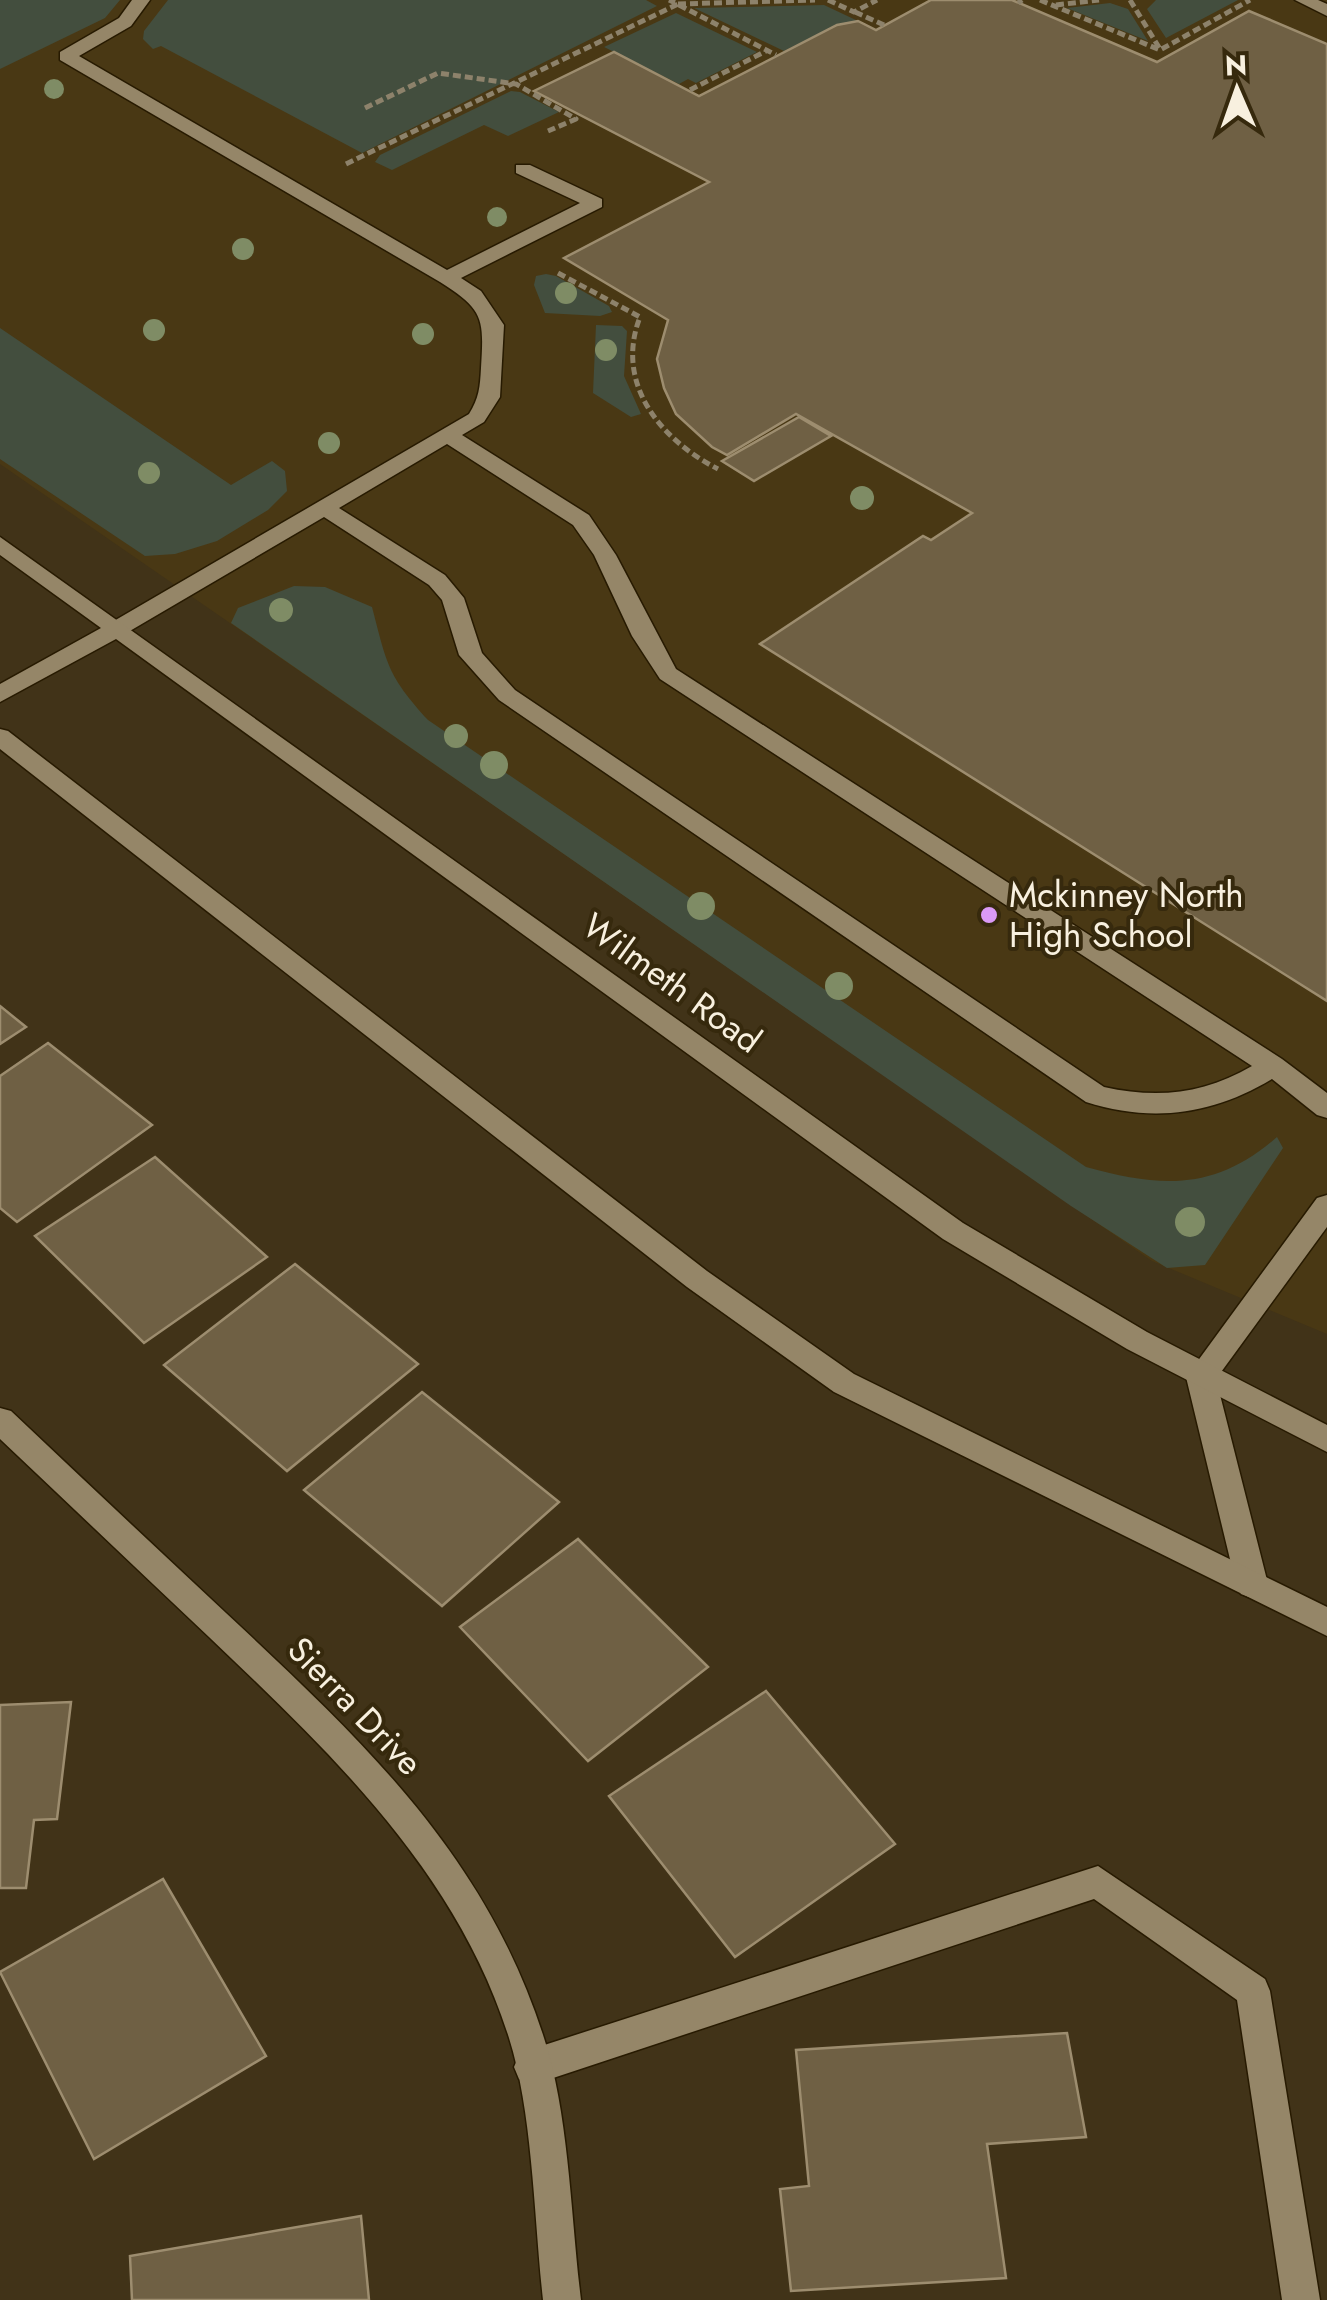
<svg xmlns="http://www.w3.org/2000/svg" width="1327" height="2300" font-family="Jost,sans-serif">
<rect width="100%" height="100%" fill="#413318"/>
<path fill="#493814" d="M 0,0 L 1327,0 L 1327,1334 L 1152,1261 L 0,464 Z"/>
<path fill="#434e3e" d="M 0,0 L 120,0 L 105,18 L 0,69 Z
M 168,0 L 646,0 L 657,6 L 362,153 L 161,46 L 153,49 L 143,39 L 144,31 Z
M 1156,0 L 1238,0 L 1166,38 L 1147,9 Z
M 1110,3 L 1128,9 L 1148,41 L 1067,8 Z
M 824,5 L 858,21 L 837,25 L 784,51 L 694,8 Z
M 676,13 L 757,52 L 696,83 L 688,79 L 679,84 L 604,47 Z
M 511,91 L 520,92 L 559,112 L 508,136 L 484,125 L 392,170 L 375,162 L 380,155 Z
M 546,274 L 556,276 L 609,306 L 612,312 L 600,316 L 545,313 L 534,285 L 536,276 Z
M 596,325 L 622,326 L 627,331 L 624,376 L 641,414 L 631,417 L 593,393 Z
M 0,328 L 231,485 L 272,461 L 285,471 L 287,491 L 268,510 L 217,541 L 175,554 L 145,556 L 0,459 Z
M 294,586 L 325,587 L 372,607 C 387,664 387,675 428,720 L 1086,1167 C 1162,1188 1215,1191 1277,1137 L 1283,1148 L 1205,1265 L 1167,1268 L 1071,1206 L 231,623 L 238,608 Z"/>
<path fill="#6f6044" stroke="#9d8d6f" stroke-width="2.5" d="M 931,0 L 1012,0 L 1157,62 L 1249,11 L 1327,44 L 1327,1001 L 760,644 L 923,536 L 931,540 L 972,513 L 796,414 L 727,455 L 712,447 L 676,414 L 664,388 L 657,359 L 668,320 L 564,258 L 709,182 L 534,91 L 614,52 L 699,96 L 837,25 L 858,21 L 876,30 Z
M 799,417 L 831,436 L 754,481 L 722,461 Z
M 0,1006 L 26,1027 L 0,1044 Z
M 48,1043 L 152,1125 L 17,1222 L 0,1208 L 0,1076 Z
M 155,1157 L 267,1257 L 144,1343 L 35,1236 Z
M 295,1264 L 418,1364 L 287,1471 L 164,1365 Z
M 422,1392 L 559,1502 L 442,1606 L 304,1490 Z
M 578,1539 L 708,1667 L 588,1761 L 460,1627 Z
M 766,1691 L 895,1844 L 735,1957 L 609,1796 Z
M 71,1702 L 57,1819 L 34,1820 L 26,1888 L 0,1888 L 0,1705 Z
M 163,1879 L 266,2056 L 94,2159 L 0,1972 Z
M 1067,2033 L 1086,2137 L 987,2144 L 1006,2278 L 791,2291 L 780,2189 L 809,2186 L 796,2050 Z
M 361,2216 L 369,2300 L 132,2300 L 130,2256 Z"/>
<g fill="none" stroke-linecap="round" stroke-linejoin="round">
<g stroke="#271a01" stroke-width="3">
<path id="service" d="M 132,0 L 150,0 L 131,26 L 79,56 L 447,270 L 580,203 L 516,173 L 516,165 L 530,165 L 602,199 L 602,207 L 461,278 L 481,291 L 504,325 L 500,397 L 484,422 L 462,435 L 589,515 L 616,555 L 676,669 L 1282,1059 L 1327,1093 L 1327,1118 L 1317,1115 L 1272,1079 C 1212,1115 1152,1123 1086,1102 L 499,700 L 459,655 L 442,600 L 429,585 L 324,517 L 123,635 L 107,635 L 104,630 L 107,625 L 469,414 C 479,398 480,387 481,368 C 484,318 484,310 440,282 L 60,60 L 60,52 L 119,18 ZM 447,444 L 573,525 L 594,555 L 632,636 L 660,679 L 1252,1066 C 1204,1094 1158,1099 1104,1087 L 515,690 L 482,653 L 464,598 L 445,575 L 339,508 Z
M 1295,0 L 1318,0 L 1327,4 L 1327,16 Z
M 1327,1195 L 1327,1227 L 1216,1379 L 1268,1584 L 1263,1594 L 1252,1598 L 1241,1594 L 1236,1584 L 1186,1377 L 1317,1198 Z
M 1098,1866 L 1265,1979 L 1270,1991 L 1320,2300 L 1282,2300 L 1237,2000 L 1094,1899 L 532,2085 L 519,2079 L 514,2067 L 519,2055 L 532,2049 Z"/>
</g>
<g stroke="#271a01" stroke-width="3">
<path id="minor" d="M 0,1408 L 11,1411 C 82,1478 154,1546 226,1613 C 362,1740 486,1855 544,2038 C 569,2114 571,2219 581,2300 L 543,2300 C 534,2219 533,2114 509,2038 C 457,1872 331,1753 209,1637 C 139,1571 70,1505 0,1439 Z"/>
</g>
<g stroke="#271a01" stroke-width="3">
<path id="secondary" d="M 0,537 L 963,1223 L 1147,1332 L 1327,1425 L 1327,1452 L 1127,1349 L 943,1239 L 116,639 L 0,702 L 0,684 L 101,628 L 0,555 Z
M 0,729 L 8,731 L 707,1271 L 854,1374 L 1327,1607 L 1327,1636 L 834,1392 L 687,1287 L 0,749 Z"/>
</g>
<path stroke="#8d826b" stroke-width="5" stroke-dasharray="8 4" stroke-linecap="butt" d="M 828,0 L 854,12 L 877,0
M 1040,0 L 1160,50 L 1250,0
M 1130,0 L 1160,49
M 1018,3 L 1022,0
M 678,4 L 815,0
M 679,5 L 776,55
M 1056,5 L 1099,0
M 855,12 L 884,25
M 690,90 L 766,51
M 365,108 L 438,73 L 516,84 L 576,119 L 548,131
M 346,164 L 678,4 L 669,0
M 558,273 L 640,317 C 614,384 661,440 718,469"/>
<use href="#service" fill="#958668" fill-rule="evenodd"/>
<use href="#minor" fill="#958668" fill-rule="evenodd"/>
<use href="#secondary" fill="#958668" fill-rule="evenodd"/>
</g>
<g fill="#7f8c65">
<circle cx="54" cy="89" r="10"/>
<circle cx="497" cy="217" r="10"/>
<circle cx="243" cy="249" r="11"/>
<circle cx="566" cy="293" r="11"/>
<circle cx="154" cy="330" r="11"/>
<circle cx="423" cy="334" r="11"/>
<circle cx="606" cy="350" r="11"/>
<circle cx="329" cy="443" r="11"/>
<circle cx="149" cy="473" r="11"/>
<circle cx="862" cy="498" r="12"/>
<circle cx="281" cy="610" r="12"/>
<circle cx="456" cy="736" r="12"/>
<circle cx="494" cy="765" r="14"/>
<circle cx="701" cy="906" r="14"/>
<circle cx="839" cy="986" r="14"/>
<circle cx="1190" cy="1222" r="15"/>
</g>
<circle fill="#da9af6" stroke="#36290d" stroke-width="4" cx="989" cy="915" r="10"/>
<g text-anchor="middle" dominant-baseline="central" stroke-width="8" stroke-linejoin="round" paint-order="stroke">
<g font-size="35" fill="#f8f0df" stroke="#36290d" text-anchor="start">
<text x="1009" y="895">Mckinney North<tspan x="1009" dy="40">High School</tspan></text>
</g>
<g font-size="35" fill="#f8f0df" stroke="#36290d">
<text transform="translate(672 983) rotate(36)">Wilmeth Road</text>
<text transform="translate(355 1706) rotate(46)">Sierra Drive</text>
</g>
</g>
<g transform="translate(1237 90) rotate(358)" stroke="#36290d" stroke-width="8" paint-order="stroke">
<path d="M0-8L18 38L0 25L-18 38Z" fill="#f8f0df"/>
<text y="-15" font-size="28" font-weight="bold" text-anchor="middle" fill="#f8f0df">N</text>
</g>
</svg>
